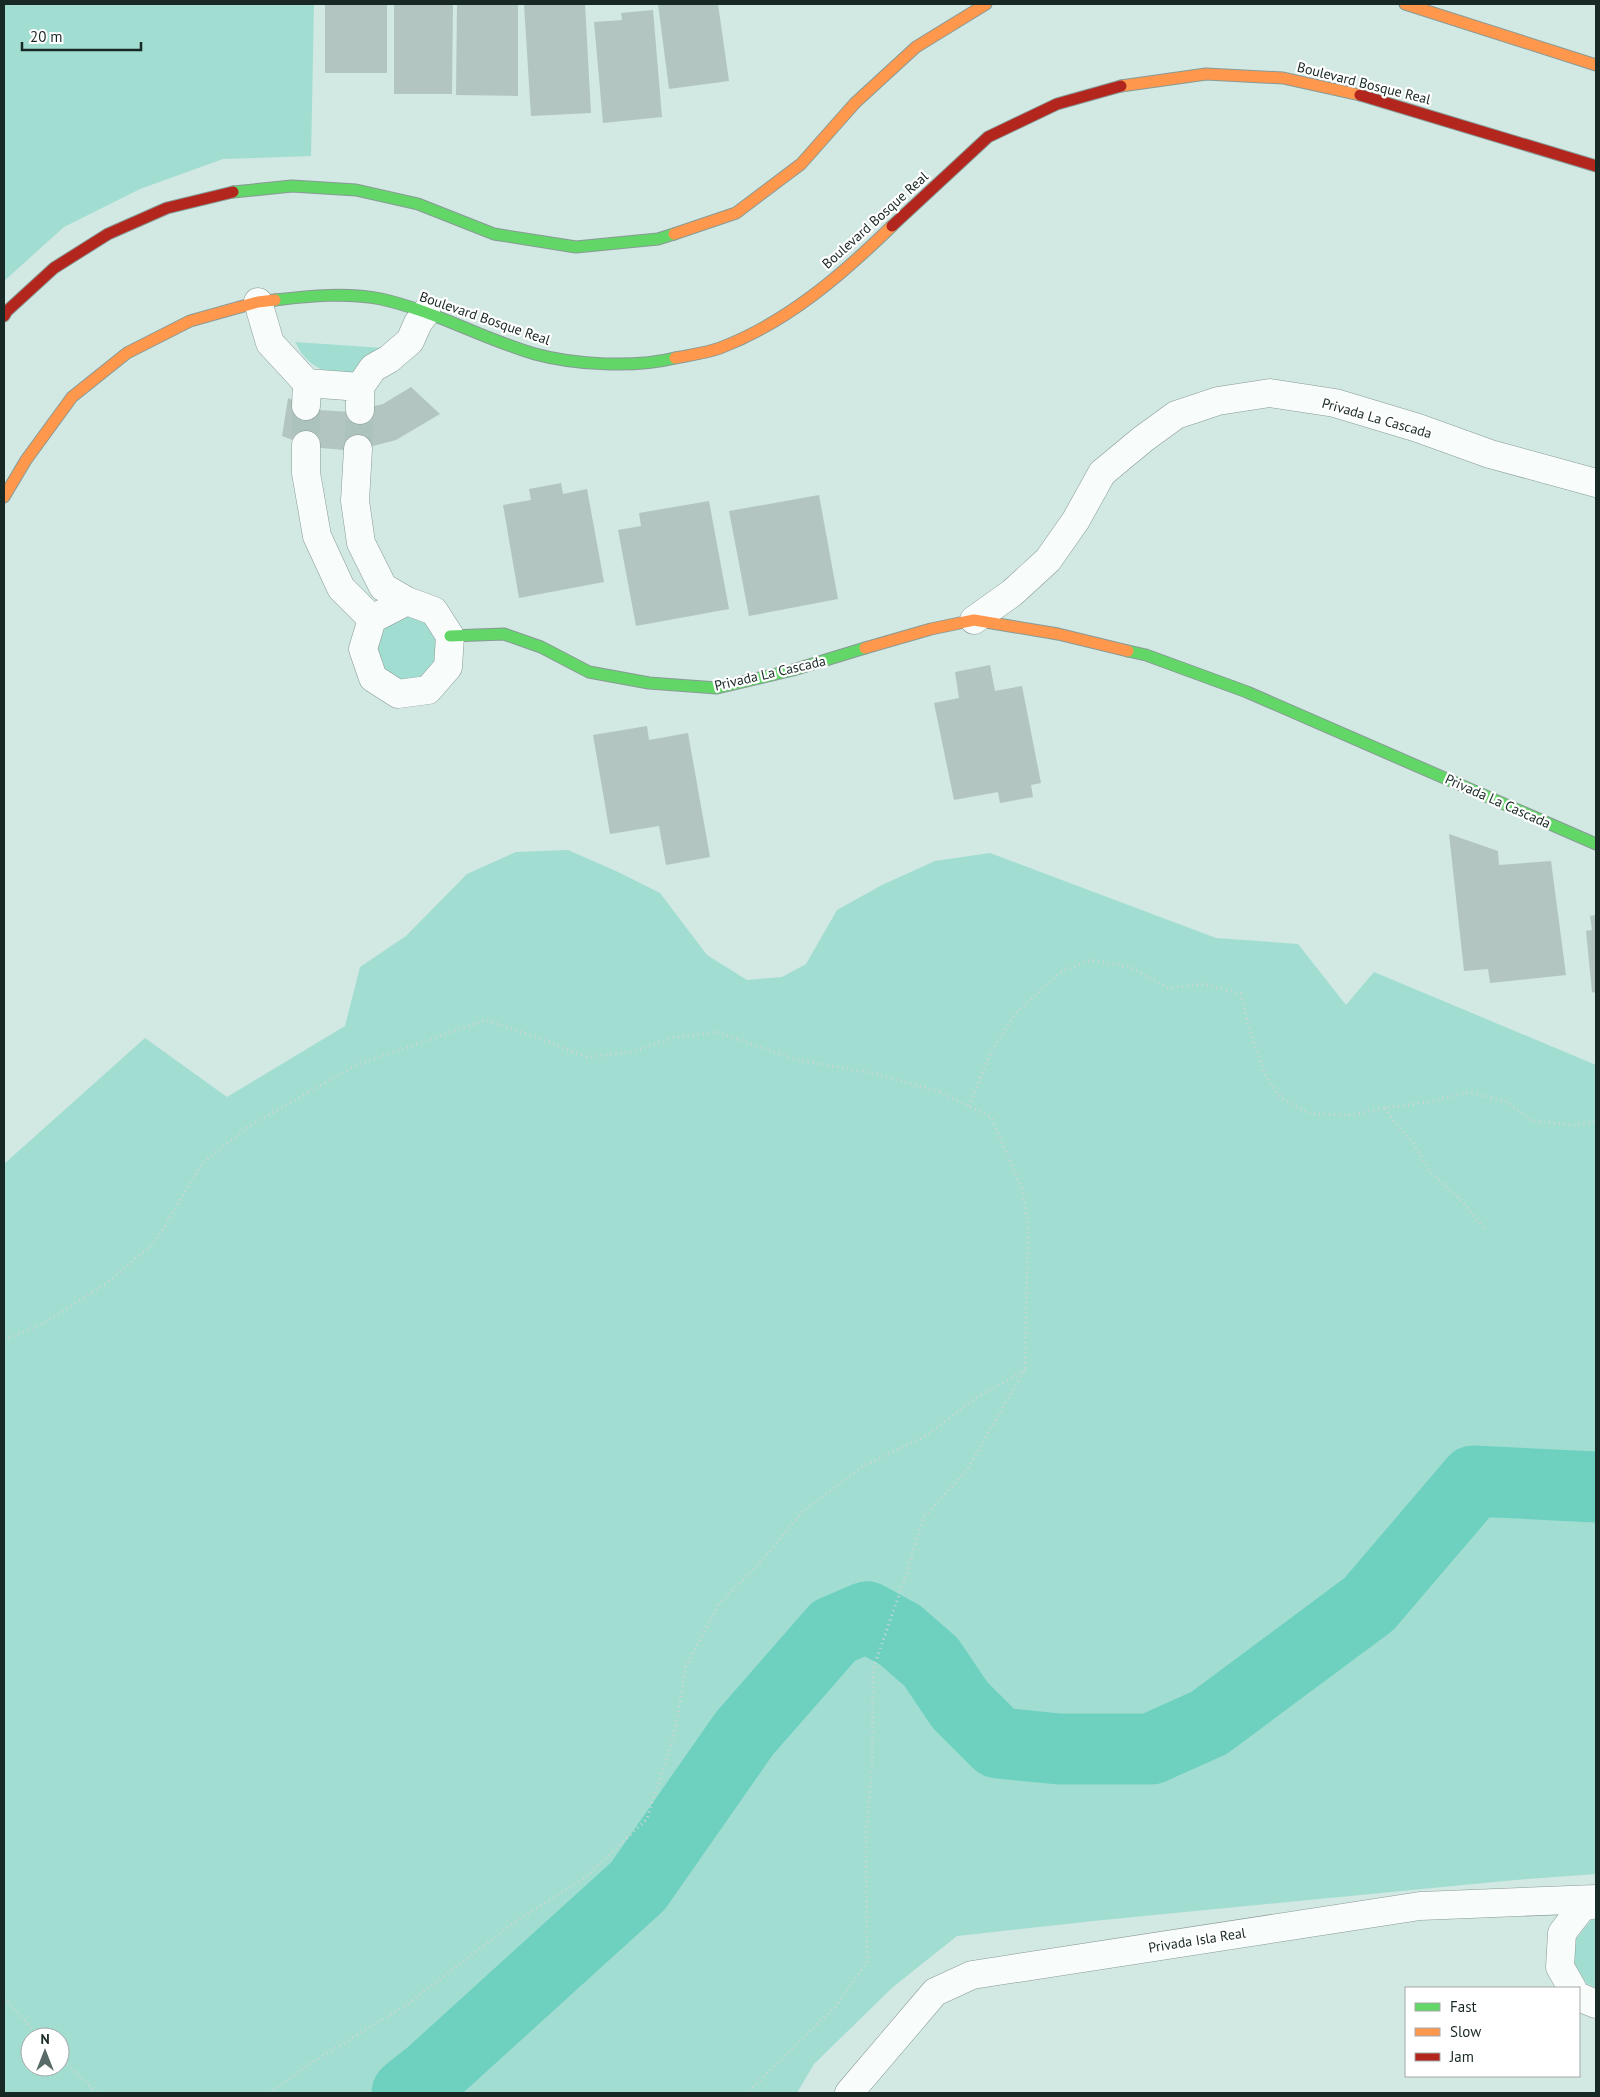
<svg xmlns="http://www.w3.org/2000/svg" width="1600" height="2097" font-family="'PT Sans',sans-serif">
<rect width="100%" height="100%" fill="#d1e8e3"/>
<path fill="#a2ddd1" fill-rule="evenodd" d="M 4,4 L 314,4 L 311,156 L 223,159 L 140,189 L 64,227 L 4,281 Z
M 295,342 L 383,348 C 376,354 368,365 360,370 C 342,379 315,371 303,355 C 300,352 298,346 295,342 Z
M 408,611 L 428,618 L 441,638 L 440,663 L 423,681 L 400,685 L 380,672 L 371,649 L 379,626 Z
M 568,850 L 618,872 L 660,893 L 707,955 L 747,980 L 782,977 L 806,964 L 837,910 L 882,885 L 935,861 L 990,853 L 1216,938 L 1298,944 L 1346,1005 L 1374,972 L 1596,1065 L 1596,1874 L 1515,1880 L 1103,1920 L 957,1936 L 893,1987 L 814,2064 L 797,2093 L 4,2093 L 4,1164 L 145,1038 L 227,1097 L 345,1026 L 360,967 L 406,936 L 467,874 L 516,852 ZM 30,2037 L 60,2037 L 60,2067 L 30,2067 Z
M 1596,1919 L 1596,1988 L 1587,1984 L 1574,1963 L 1576,1939 L 1591,1920 Z"/>
<g fill="none" stroke-linecap="round" stroke-linejoin="round">
<path stroke="#6ed1c0" stroke-width="71" d="M 407,2093 L 431,2074 L 638,1886 L 744,1734 L 834,1631 L 867,1617 L 900,1635 L 931,1662 L 960,1705 L 998,1743 L 1059,1749 L 1151,1749 L 1209,1723 L 1369,1604 L 1474,1481 L 1596,1487"/>
</g>
<path fill="#b3c5c1" d="M 325,4 L 387,4 L 387,73 L 325,73 Z
M 394,4 L 453,4 L 452,94 L 394,94 Z
M 457,4 L 518,4 L 518,96 L 456,95 Z
M 524,4 L 585,4 L 591,113 L 531,116 Z
M 658,4 L 718,4 L 729,81 L 669,89 Z
M 653,10 L 662,117 L 603,123 L 594,22 L 622,20 L 621,13 Z
M 411,387 L 440,414 L 396,440 L 354,451 L 311,447 L 282,436 L 288,398 L 318,410 L 351,412 L 383,404 Z
M 561,483 L 563,494 L 587,489 L 604,582 L 519,598 L 503,505 L 531,500 L 529,489 Z
M 819,495 L 838,599 L 749,616 L 729,511 Z
M 709,501 L 729,609 L 636,626 L 618,530 L 641,526 L 639,513 Z
M 990,665 L 995,691 L 1022,686 L 1041,783 L 1031,785 L 1033,797 L 1000,803 L 998,792 L 954,800 L 934,703 L 959,698 L 955,672 Z
M 647,726 L 649,740 L 688,733 L 710,857 L 666,865 L 659,826 L 610,834 L 593,735 Z
M 1449,834 L 1498,851 L 1499,865 L 1551,861 L 1566,975 L 1490,983 L 1488,969 L 1464,971 Z
M 1596,915 L 1596,993 L 1592,992 L 1586,931 L 1592,930 L 1590,916 Z"/>
<g fill="none" stroke-linecap="round" stroke-linejoin="round">
<path stroke="#acc2bd" stroke-width="28" stroke-dasharray="28 14" stroke-linecap="butt" d="M 306,406 L 306,445
M 358,449 L 360,410"/>
<g stroke="#889a96" stroke-width="29">
<path id="street" d="M 258,302 L 270,343 L 307,383 L 306,406
M 307,383 L 360,387
M 360,410 L 360,387 L 373,368 L 389,359 L 410,341 L 418,323 L 426,312
M 306,445 L 306,473 L 317,536 L 341,588 L 372,619
M 358,449 L 355,501 L 361,543 L 383,587 L 407,601 L 434,611 L 450,636 L 448,667 L 428,690 L 398,694 L 373,678 L 363,649 L 372,619 L 407,601
M 974,620 L 1012,593 L 1048,560 L 1076,520 L 1102,473 L 1143,439 L 1176,415 L 1218,401 L 1270,393 L 1335,403 L 1418,428 L 1490,454 L 1596,483
M 1572,1988 L 1560,1967 L 1562,1933 L 1582,1907 L 1596,1904
M 1579,1997 L 1596,2004
M 849,2093 L 935,1992 L 972,1975 L 1420,1906 L 1596,1899"/>
</g>
<g stroke="#889a96" stroke-width="13">
<path id="fast" d="M 233,192 L 292,186 L 356,190 L 418,204 L 494,234 L 576,247 L 658,239 L 674,234
M 275,300 C 309,296 347,292 381,299 C 435,311 483,339 535,354 C 575,365 635,368 675,358
M 450,636 L 504,634 L 541,647 L 589,672 L 649,683 L 717,688 L 793,670 L 865,648
M 1128,651 L 1146,655 L 1247,692 L 1596,844"/>
</g>
<g stroke="#889a96" stroke-width="13">
<path id="slow" d="M 1405,4 L 1596,65
M 1121,86 L 1206,74 L 1283,78 L 1360,95
M 674,234 L 736,213 L 801,164 L 855,103 L 916,47 L 986,4
M 675,358 C 690,355 706,353 720,348 C 786,323 842,275 892,226
M 4,497 L 26,460 L 72,397 L 127,353 L 190,321 L 258,302 L 275,300
M 865,648 L 931,629 L 974,620 L 1058,634 L 1128,651"/>
</g>
<g stroke="#889a96" stroke-width="13">
<path id="jam" d="M 1360,95 L 1596,166
M 892,226 L 988,137 L 1057,104 L 1121,86
M 4,316 L 7,311 L 54,268 L 108,234 L 167,208 L 233,192"/>
</g>
<path stroke="#cfd6d5" stroke-width="3" stroke-dasharray="1 4" stroke-linecap="butt" d="M 969,1106 L 991,1052 L 1014,1015 L 1062,971 L 1091,960 L 1130,967 L 1168,988 L 1203,984 L 1241,994 L 1249,1029 L 1265,1074 L 1281,1098 L 1311,1114 L 1352,1115 L 1385,1108 L 1434,1101 L 1469,1092 L 1507,1102 L 1532,1121 L 1574,1125 L 1596,1121
M 1385,1108 L 1391,1118 L 1413,1143 L 1431,1173 L 1459,1198 L 1485,1229
M 4,1340 L 44,1323 L 106,1284 L 155,1242 L 203,1162 L 248,1127 L 356,1065 L 486,1020 L 539,1038 L 586,1057 L 633,1052 L 671,1038 L 717,1032 L 797,1060 L 872,1073 L 940,1092 L 991,1117 L 1022,1189 L 1028,1224 L 1025,1369 L 967,1470 L 923,1518 L 907,1572 L 873,1669 L 872,1765 L 866,1834 L 867,1962 L 835,2007 L 747,2093
M 4,1998 L 40,2037
M 60,2057 L 97,2093
M 269,2093 L 308,2065 L 406,2005 L 510,1926 L 587,1876 L 647,1819 L 674,1735 L 686,1666 L 719,1604 L 764,1558 L 802,1512 L 862,1467 L 929,1434 L 971,1401 L 1025,1370"/>
<use href="#street" stroke="#f8fcfb" stroke-width="28"/>
<use href="#fast" stroke="#63d668" stroke-width="11"/>
<use href="#slow" stroke="#ff974d" stroke-width="11"/>
<use href="#jam" stroke="#b3261e" stroke-width="11"/>
</g>
<g text-anchor="middle" dominant-baseline="central" stroke-width="4.5" stroke-linejoin="round" paint-order="stroke">
<g font-size="14" fill="#182825" stroke="#fff">
<text transform="translate(1364 83) rotate(14)">Boulevard Bosque Real</text>
<text transform="translate(875 220) rotate(-42)">Boulevard Bosque Real</text>
<text transform="translate(485 318) rotate(19)">Boulevard Bosque Real</text>
<text transform="translate(1377 418) rotate(16)">Privada La Cascada</text>
<text transform="translate(770 673) rotate(-13)">Privada La Cascada</text>
<text transform="translate(1498 801) rotate(24)">Privada La Cascada</text>
<text transform="translate(1197 1940) rotate(-9)">Privada Isla Real</text>
</g>
</g>
<rect width="1600" height="2097" fill="none" stroke="#182825" stroke-width="10"/>
<rect x="1405" y="1987" width="175" height="90" fill="#ffffff" stroke="#a3a9a8"/>
<rect x="1415" y="2003" width="25" height="8" fill="#63d668" stroke="#a3a9a8"/>
<text x="1450" y="2012" font-size="15" fill="#182825">Fast</text>
<rect x="1415" y="2028" width="25" height="8" fill="#ff974d" stroke="#a3a9a8"/>
<text x="1450" y="2037" font-size="15" fill="#182825">Slow</text>
<rect x="1415" y="2053" width="25" height="8" fill="#b3261e" stroke="#a3a9a8"/>
<text x="1450" y="2062" font-size="15" fill="#182825">Jam</text>
<g transform="translate(45 2052)"><circle r="24" fill="#ffffff" stroke="#a3a9a8"/>
<path d="M0-4L9 19L0 12L-9 19Z" fill="#596b68"/>
<text y="-8" font-size="14" font-weight="bold" text-anchor="middle" fill="#182825">N</text>
</g>
<path d="M22 42v8h119v-8" fill="none" stroke="#182825" stroke-width="2.5"/>
<text x="30" y="42" font-size="15" fill="#182825" stroke="#ffffff" stroke-width="4" paint-order="stroke">20 m</text>
</svg>
